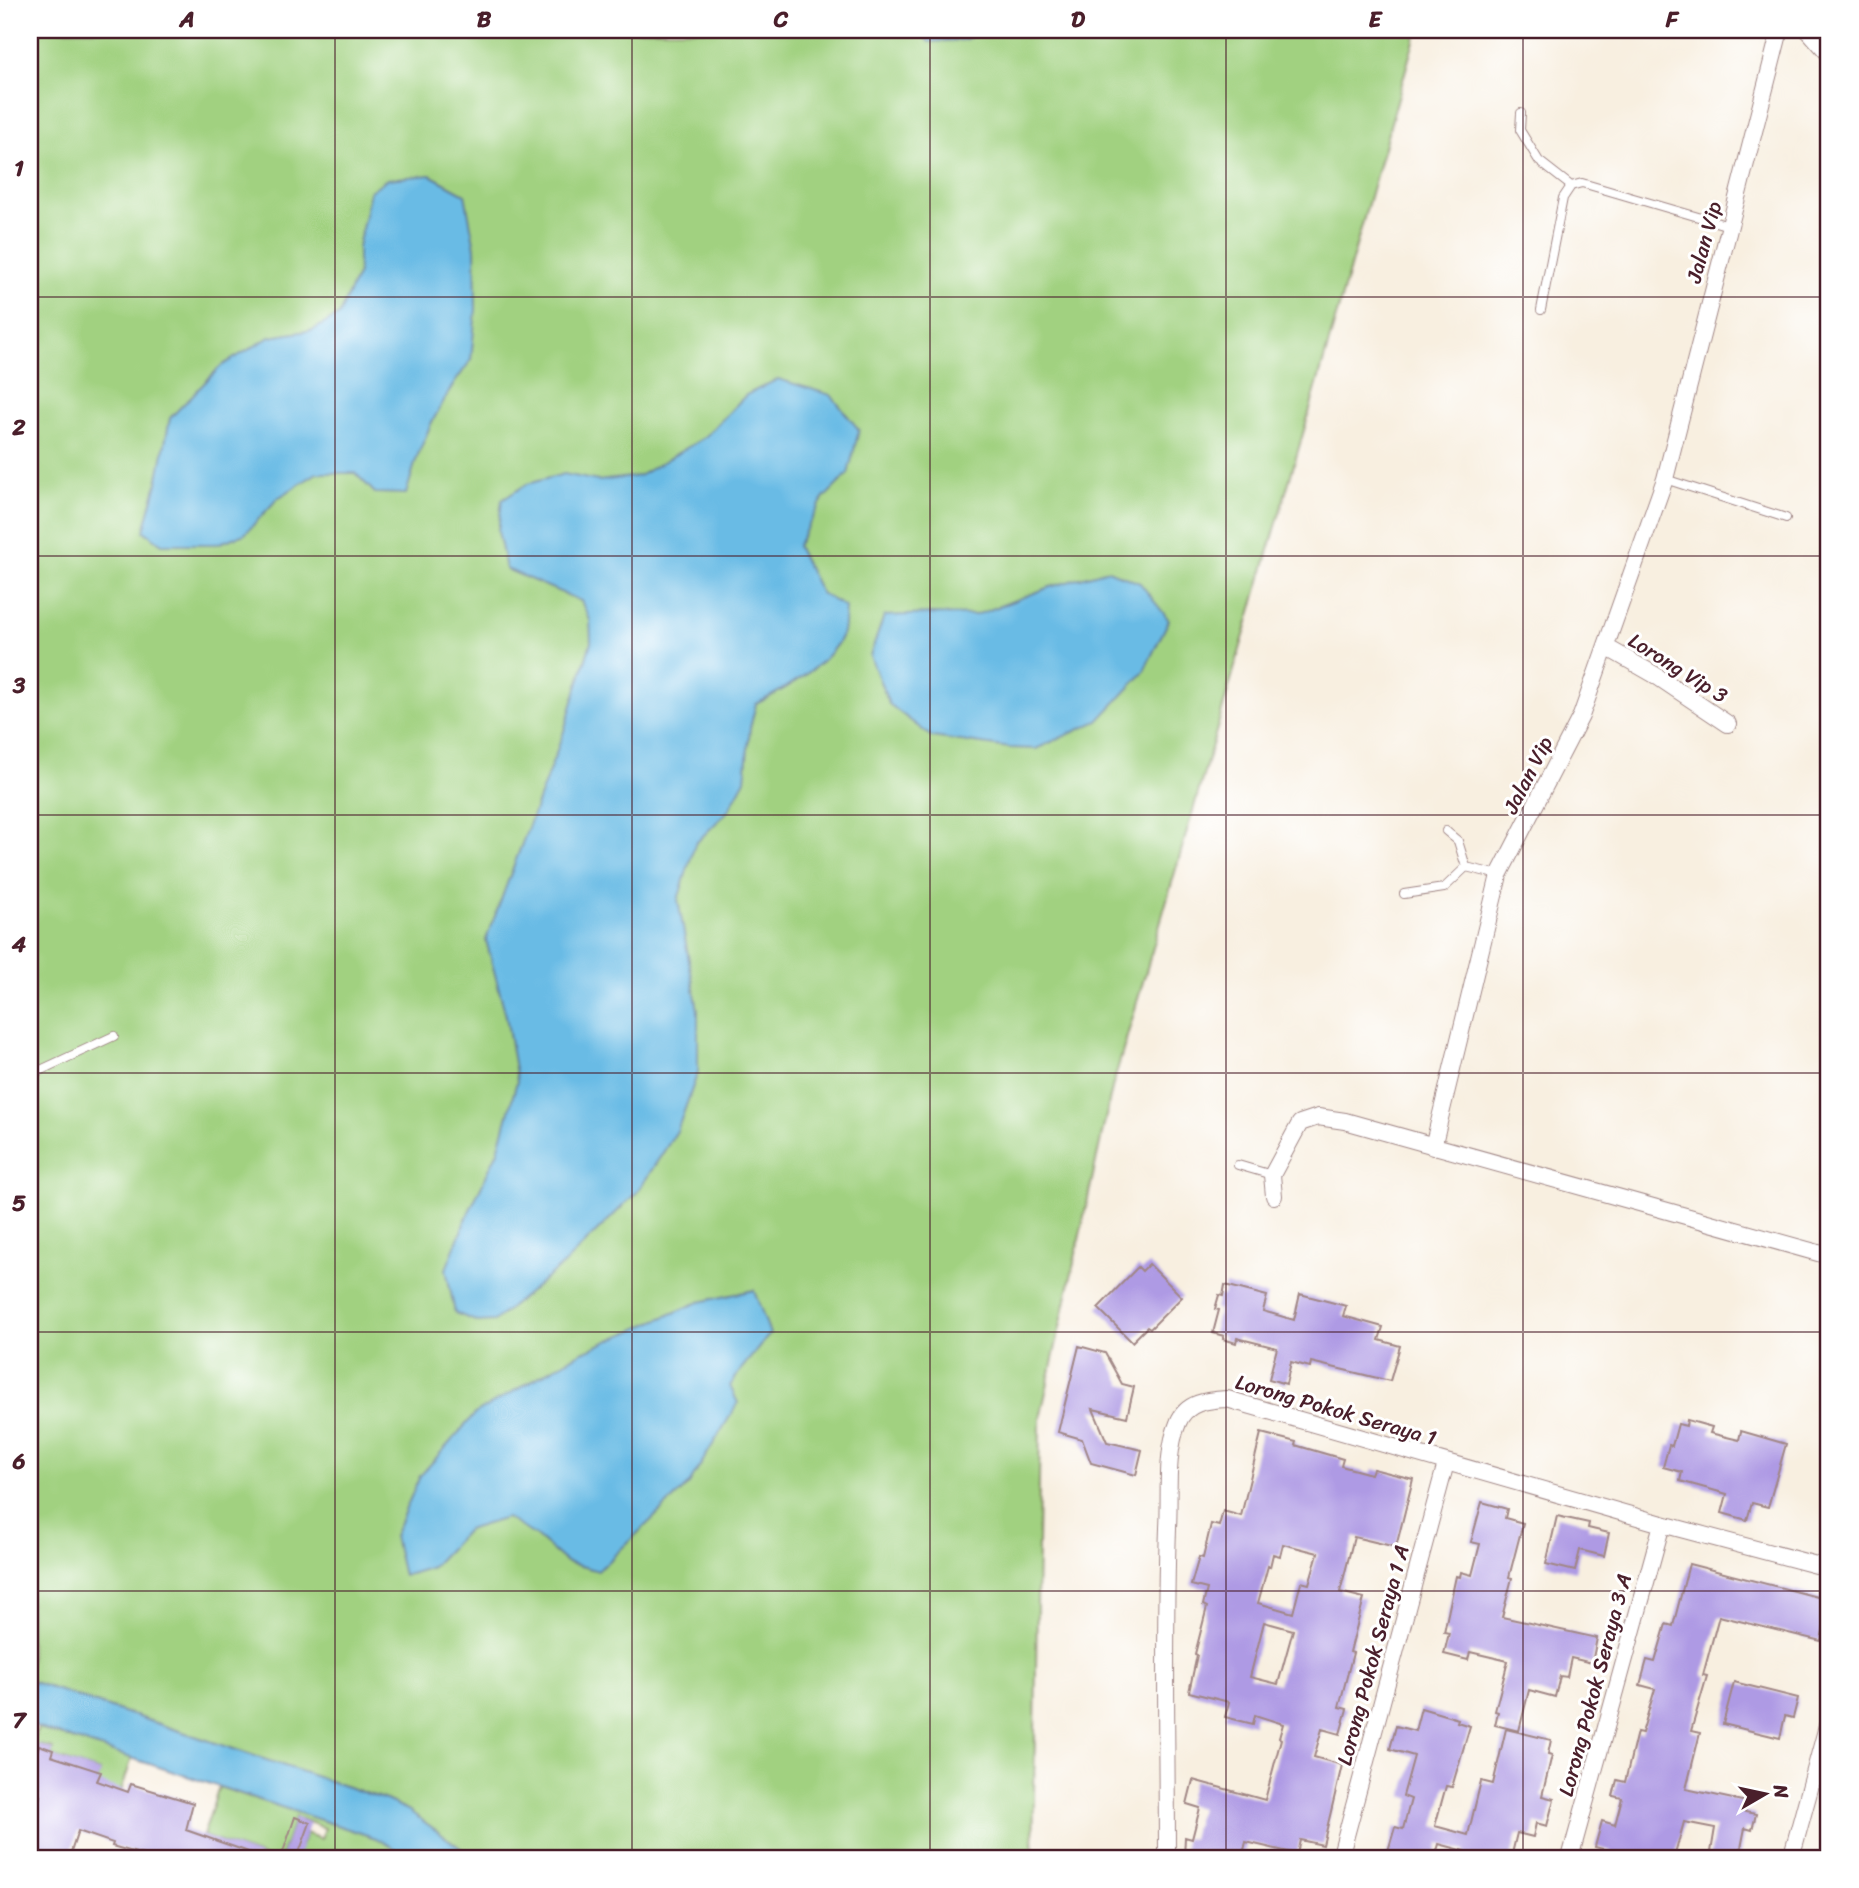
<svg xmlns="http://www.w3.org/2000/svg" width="1859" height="1888" font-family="Sriracha,sans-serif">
<rect width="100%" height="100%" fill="#fff"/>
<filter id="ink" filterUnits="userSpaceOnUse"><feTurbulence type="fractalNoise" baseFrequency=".0143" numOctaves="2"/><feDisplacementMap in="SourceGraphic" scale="14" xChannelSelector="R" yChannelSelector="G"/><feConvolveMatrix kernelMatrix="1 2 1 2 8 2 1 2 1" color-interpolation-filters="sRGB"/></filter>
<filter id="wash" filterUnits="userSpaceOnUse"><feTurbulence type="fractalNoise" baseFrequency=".00686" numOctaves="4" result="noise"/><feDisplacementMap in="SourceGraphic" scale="28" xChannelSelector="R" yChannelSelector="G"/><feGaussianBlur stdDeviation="1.57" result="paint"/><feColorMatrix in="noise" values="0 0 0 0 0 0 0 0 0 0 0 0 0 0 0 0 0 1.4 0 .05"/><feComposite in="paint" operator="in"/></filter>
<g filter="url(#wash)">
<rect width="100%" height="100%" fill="#f8efe0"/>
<path fill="#a1d180" stroke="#767856" stroke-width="2" d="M 30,30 L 1417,30 L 1309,413 L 1112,1088 L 1040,1419 L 1033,1858 L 474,1858 L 408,1810 L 386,1800 L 30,1681 Z
M 38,1728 L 132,1758 L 118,1801 L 97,1781 L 100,1772 L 51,1756 L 53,1749 L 39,1745 L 30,1772 L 30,1754 Z
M 219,1787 L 383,1840 L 410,1858 L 297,1858 L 306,1833 L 321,1839 L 325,1828 L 295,1817 L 281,1858 L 266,1858 L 203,1836 Z"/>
<path fill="#69bbe5" stroke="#5a6d88" stroke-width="2" d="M 917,30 L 985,30 L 964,40 L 929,42 Z
M 430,175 L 465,194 L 475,248 L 476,309 L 471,360 L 451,388 L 431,424 L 417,457 L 406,494 L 375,493 L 355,473 L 317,473 L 278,498 L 245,534 L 217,544 L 162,544 L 144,531 L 157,483 L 170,418 L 221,366 L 270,337 L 313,330 L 339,315 L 358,273 L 358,247 L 370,191 L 387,179 Z
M 778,379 L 831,395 L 859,430 L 848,474 L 823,499 L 797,546 L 821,593 L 845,607 C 844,616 845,628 842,635 C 829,664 784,690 756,704 L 750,728 L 745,780 L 728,811 L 695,844 L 678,900 L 698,1010 L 698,1072 L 677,1131 L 638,1191 L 565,1263 L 494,1321 L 478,1322 L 455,1313 L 446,1269 L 468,1214 L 498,1151 L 517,1081 L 506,1016 L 486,940 L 563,734 L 591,642 L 590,620 L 581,601 L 506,569 L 498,531 L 502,500 L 527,484 L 564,474 L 598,481 L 639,476 L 705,437 L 746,395 Z
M 1108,570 L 1140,583 L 1169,620 L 1143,673 L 1098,721 L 1036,749 L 1010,748 L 932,737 L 889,704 L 870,656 L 884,616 L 931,614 L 976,615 L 1050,587 Z
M 754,1290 L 770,1334 L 742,1368 L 730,1386 L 738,1403 L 689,1484 L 598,1571 L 566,1562 L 536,1536 L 506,1518 L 467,1530 L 432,1567 L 403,1576 L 394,1536 L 420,1476 L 476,1413 L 580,1353 L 699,1302 Z
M 30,1681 L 386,1800 L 408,1810 L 474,1858 L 410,1858 L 376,1838 L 30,1725 Z"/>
<g id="blocks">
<path fill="#ae9ae4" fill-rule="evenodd" d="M 1149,1264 L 1182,1297 L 1150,1329 L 1147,1327 L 1132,1342 L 1098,1308 L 1138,1267 L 1142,1271 Z
M 1225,1285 L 1267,1296 L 1263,1311 L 1294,1320 L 1300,1294 L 1346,1306 L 1343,1316 L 1383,1327 L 1379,1340 L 1400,1346 L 1390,1381 L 1311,1362 L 1310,1367 L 1291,1362 L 1286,1384 L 1269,1379 L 1277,1348 L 1237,1338 L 1236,1343 L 1223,1339 L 1224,1336 L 1213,1333 L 1219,1310 L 1215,1309 L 1219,1295 L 1223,1296 Z
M 1079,1346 L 1105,1353 L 1122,1384 L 1134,1387 L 1127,1417 L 1093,1409 L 1107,1442 L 1142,1450 L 1136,1475 L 1091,1463 L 1082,1439 L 1058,1432 Z
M 1687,1420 L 1712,1427 L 1710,1433 L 1739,1440 L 1741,1431 L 1786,1444 L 1768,1507 L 1752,1503 L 1747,1520 L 1722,1513 L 1727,1494 L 1680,1481 L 1682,1472 L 1663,1467 L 1669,1445 L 1672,1446 L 1678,1424 L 1686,1426 Z
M 1261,1433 L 1296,1442 L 1295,1445 L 1343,1459 L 1341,1466 L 1371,1474 L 1373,1469 L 1413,1479 L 1396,1547 L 1354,1537 L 1340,1592 L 1364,1598 L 1350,1652 L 1353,1653 L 1339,1707 L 1347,1709 L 1340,1734 L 1322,1729 L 1314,1757 L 1342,1765 L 1323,1845 L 1300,1840 L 1297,1854 L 1246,1842 L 1242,1858 L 1184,1858 L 1185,1837 L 1192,1839 L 1200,1808 L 1187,1804 L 1193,1780 L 1265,1800 L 1281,1739 L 1279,1738 L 1283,1724 L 1255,1715 L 1253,1724 L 1225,1717 L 1229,1702 L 1189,1692 L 1197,1655 L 1195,1654 L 1207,1607 L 1203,1605 L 1207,1589 L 1191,1585 L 1199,1557 L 1203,1558 L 1211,1524 L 1219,1526 L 1223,1511 L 1241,1516 ZM 1283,1544 L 1318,1553 L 1309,1584 L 1301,1582 L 1293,1613 L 1258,1603 L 1268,1566 L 1270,1567 L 1273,1554 L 1280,1556 ZM 1264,1622 L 1293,1630 L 1278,1684 L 1250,1677 Z
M 1482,1502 L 1507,1509 L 1505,1518 L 1523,1523 L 1509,1577 L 1512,1578 L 1502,1617 L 1597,1638 L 1592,1663 L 1571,1658 L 1567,1677 L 1560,1676 L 1555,1697 L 1529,1690 L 1519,1731 L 1495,1725 L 1498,1712 L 1495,1711 L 1508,1661 L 1470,1652 L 1468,1660 L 1444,1654 L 1449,1633 L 1444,1632 L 1456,1576 L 1460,1577 L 1461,1572 L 1472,1575 L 1480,1544 L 1471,1542 Z
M 1557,1516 L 1589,1523 L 1588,1528 L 1609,1533 L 1604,1556 L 1580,1550 L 1575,1571 L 1546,1564 Z
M 1689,1564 L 1829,1600 L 1821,1641 L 1719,1616 L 1703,1675 L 1707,1676 L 1691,1731 L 1700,1733 L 1686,1789 L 1747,1802 L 1745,1812 L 1756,1814 L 1752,1830 L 1745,1828 L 1739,1858 L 1710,1858 L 1715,1828 L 1684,1822 L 1674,1858 L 1609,1858 L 1611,1851 L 1595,1847 L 1602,1821 L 1615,1825 L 1622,1798 L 1613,1796 L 1617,1780 L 1625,1782 L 1637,1732 L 1642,1733 L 1655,1689 L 1640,1685 L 1647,1660 L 1655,1662 L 1666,1624 L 1673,1626 Z
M 1734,1682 L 1798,1698 L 1793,1718 L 1785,1716 L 1780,1738 L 1723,1724 Z
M 1421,1708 L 1458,1719 L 1457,1722 L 1470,1726 L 1452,1787 L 1446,1786 L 1435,1826 L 1468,1835 L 1481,1781 L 1493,1784 L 1506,1729 L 1551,1740 L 1548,1754 L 1552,1755 L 1542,1796 L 1554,1799 L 1547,1826 L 1536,1823 L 1533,1837 L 1517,1833 L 1511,1858 L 1463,1858 L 1465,1851 L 1439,1844 L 1435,1858 L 1386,1858 L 1395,1827 L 1403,1829 L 1411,1799 L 1403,1796 L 1414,1756 L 1390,1749 L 1396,1726 L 1415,1731 Z
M 39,1745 L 53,1750 L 51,1756 L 101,1772 L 97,1781 L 128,1792 L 131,1784 L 193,1803 L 186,1830 L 260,1856 L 260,1858 L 154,1858 L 112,1846 L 113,1843 L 78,1831 L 69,1858 L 48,1858 L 30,1852 L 30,1829 L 40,1796 L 30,1793 L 30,1772 Z
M 295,1817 L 310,1823 L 297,1858 L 281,1858 Z"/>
</g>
</g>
<g filter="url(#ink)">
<use href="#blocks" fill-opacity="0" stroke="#a18786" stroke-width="2"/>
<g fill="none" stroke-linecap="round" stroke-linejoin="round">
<g stroke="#a18786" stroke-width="10">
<path id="service" d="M 1521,113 L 1520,130 L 1539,161 L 1571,186
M 1541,310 L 1563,198 L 1571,186 L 1582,183 L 1729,226
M 1665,479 L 1786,518
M 1446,831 L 1458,841 L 1466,867 L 1499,875
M 1404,894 L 1444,888 L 1466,867
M 30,1075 L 114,1036
M 1238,1165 L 1272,1175
M 1824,1567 L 1829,1549"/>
</g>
<g stroke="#a18786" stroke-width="18">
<path id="minor" d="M 1808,30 L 1829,54
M 1606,647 L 1655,675 L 1728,724
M 1433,1147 L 1499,875 L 1581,716 L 1665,479 L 1780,30
M 1274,1196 L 1272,1175 L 1300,1123 L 1318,1117 L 1345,1121 L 1829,1256
M 1167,1858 C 1167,1748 1164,1638 1168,1528 C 1170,1495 1165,1454 1178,1423 C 1186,1402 1207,1400 1227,1399 L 1662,1524 L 1824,1567 L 1829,1570
M 1340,1858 L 1446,1463
M 1570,1858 L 1662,1524
M 1791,1858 L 1829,1719"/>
</g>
<use href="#service" stroke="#fff" stroke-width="8"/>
<use href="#minor" stroke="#fff" stroke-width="16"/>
</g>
</g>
<path fill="none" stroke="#4a1f2b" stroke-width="2" stroke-opacity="0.55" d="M 335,30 L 335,1858M 632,30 L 632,1858M 930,30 L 930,1858M 1226,30 L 1226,1858M 1523,30 L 1523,1858M 30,297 L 1829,297M 30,556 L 1829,556M 30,815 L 1829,815M 30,1073 L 1829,1073M 30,1332 L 1829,1332M 30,1591 L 1829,1591"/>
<g text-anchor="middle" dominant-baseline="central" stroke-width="6" stroke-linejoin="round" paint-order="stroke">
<g font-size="21" fill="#4a1f2b" stroke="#fff">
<text transform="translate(1704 242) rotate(-75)">Jalan Vip</text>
<text transform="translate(1678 668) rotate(32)">Lorong Vip 3</text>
<text transform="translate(1528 775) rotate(-63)">Jalan Vip</text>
<text transform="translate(1336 1410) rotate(16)">Lorong Pokok Seraya 1</text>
<text transform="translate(1373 1655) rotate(-75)">Lorong Pokok Seraya 1 A</text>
<text transform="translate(1595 1685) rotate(-75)">Lorong Pokok Seraya 3 A</text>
</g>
</g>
<rect width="1859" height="1888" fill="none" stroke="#fff" stroke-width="77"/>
<g transform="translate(1765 1794) rotate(81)" stroke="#ffffff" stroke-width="5" paint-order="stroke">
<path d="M0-5L12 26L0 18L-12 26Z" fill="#4a1f2b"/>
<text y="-10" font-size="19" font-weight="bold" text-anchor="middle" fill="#4a1f2b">N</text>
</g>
<rect x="38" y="38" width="1782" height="1812" fill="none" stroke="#4a1f2b" stroke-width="2.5"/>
<g font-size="23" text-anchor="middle" font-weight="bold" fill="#4a1f2b">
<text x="187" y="27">A</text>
<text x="484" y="27">B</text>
<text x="781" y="27">C</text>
<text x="1078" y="27">D</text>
<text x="1375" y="27">E</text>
<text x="1672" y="27">F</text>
<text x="19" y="176">1</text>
<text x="19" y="435">2</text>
<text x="19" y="693">3</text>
<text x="19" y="952">4</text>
<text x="19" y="1211">5</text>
<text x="19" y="1469">6</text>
<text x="19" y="1728">7</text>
</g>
</svg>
